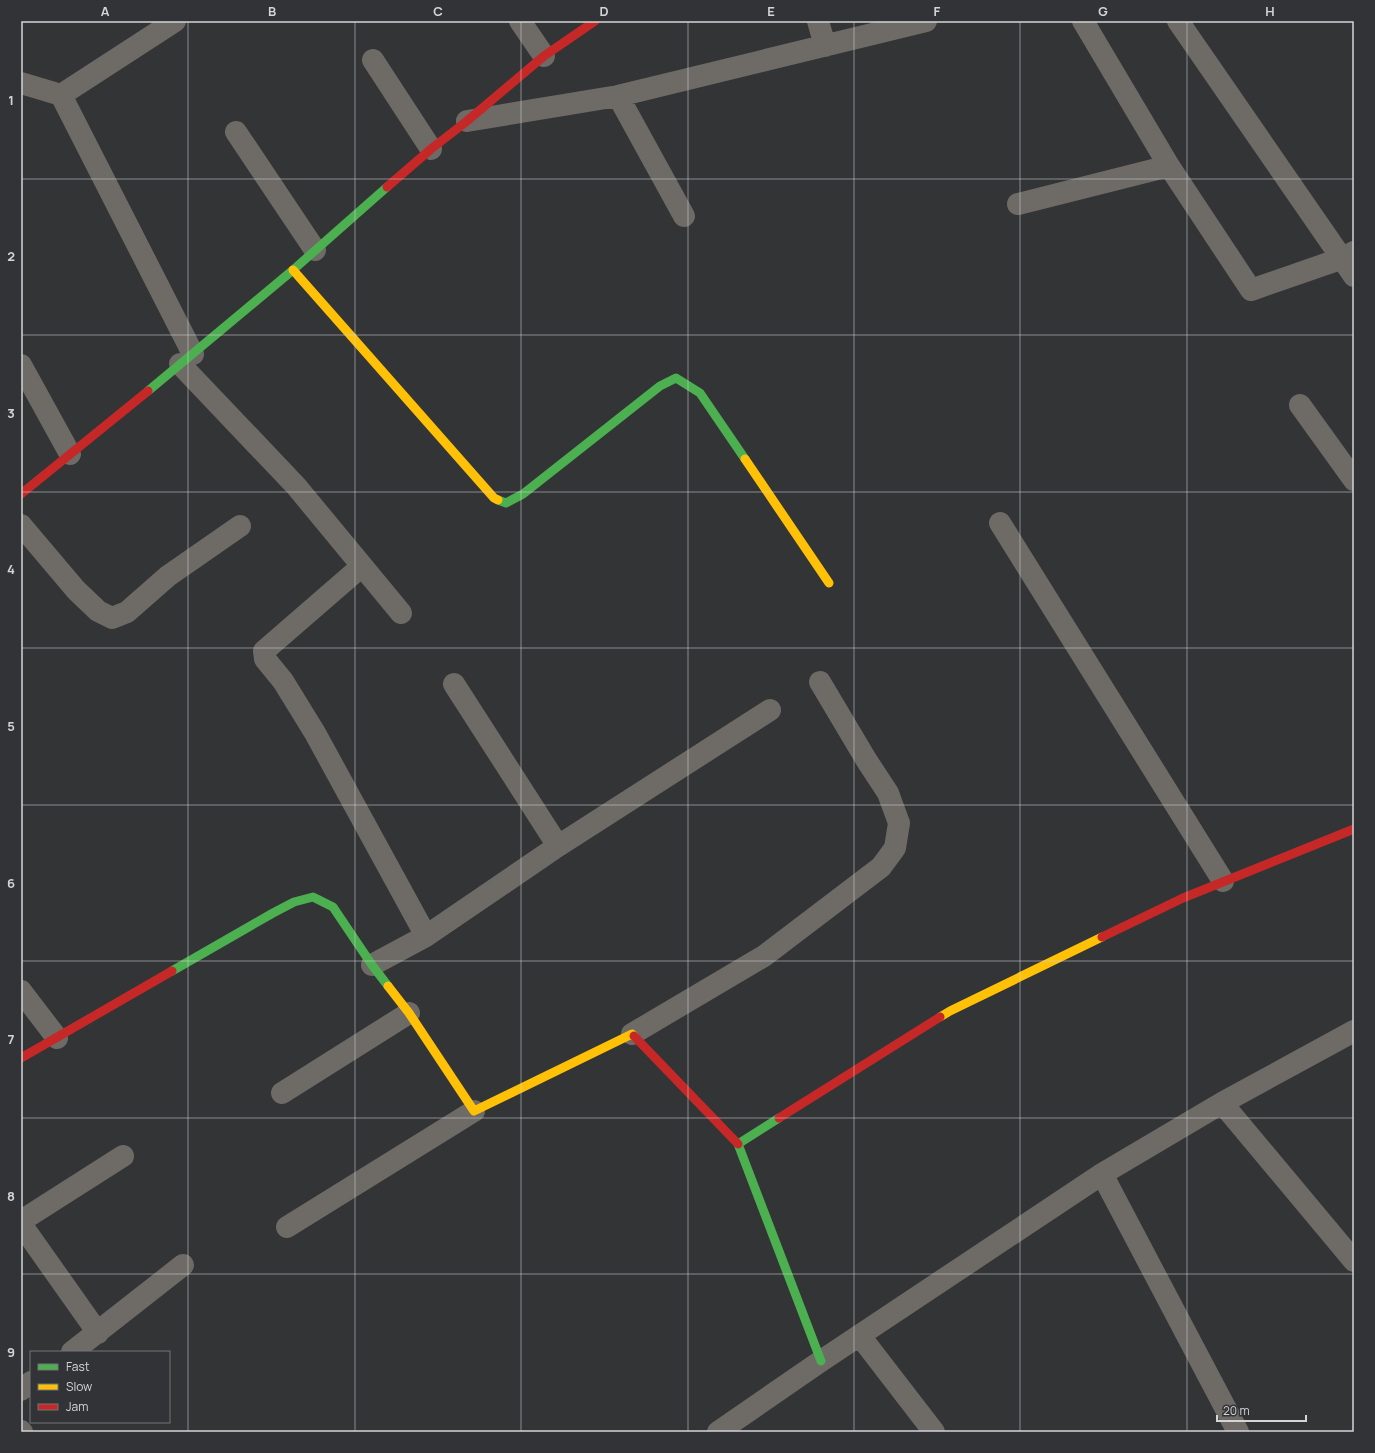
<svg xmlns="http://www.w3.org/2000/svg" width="1375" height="1453" font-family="Manrope,sans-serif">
<rect width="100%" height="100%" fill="#323436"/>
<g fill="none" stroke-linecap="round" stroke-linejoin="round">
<path stroke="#6e6a66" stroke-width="22" d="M 175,21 L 61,95 L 193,354
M 520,21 L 544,56
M 818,21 L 825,46
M 1083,21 L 1169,166 L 1251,290 L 1343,258 L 1354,252
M 1178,21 L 1354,276
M 373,60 L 431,149
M 21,83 L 61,95
M 618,96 L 684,216
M 467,121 L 618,96 L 926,21
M 236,132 L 315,250
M 1018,204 L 1169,166
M 180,364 L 296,486 L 401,613
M 21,365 L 70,454
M 1300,405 L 1354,480
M 1000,523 L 1223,881
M 21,525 L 76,590 L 98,611 L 112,618 L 127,612 L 168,576 L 240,526
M 362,566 L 264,651 L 265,659 L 283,681 L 315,733 L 426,936
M 454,684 L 558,846
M 372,965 L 426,936 L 558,846 L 770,710
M 21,991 L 57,1038
M 632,1034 L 764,956 L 881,867 L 895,848 L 899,823 L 888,793 L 867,761 L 820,682
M 282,1093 L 409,1013
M 1222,1103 L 1354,1261
M 1102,1174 L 1238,1432
M 21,1221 L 123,1156
M 21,1224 L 98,1333
M 287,1227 L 474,1111
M 860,1336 L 934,1432
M 72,1352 L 183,1265
M 21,1390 L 31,1382
M 21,1431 L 22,1432
M 718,1432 L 821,1361 L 1102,1174 L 1222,1103 L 1354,1031"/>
<path stroke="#4caf50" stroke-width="9" d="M 148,391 L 293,270 L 387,187
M 498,500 L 506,503 L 523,494 L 660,386 L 676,378 L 700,393 L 745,459
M 172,971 L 273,913 L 294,902 L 313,897 L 333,907 L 372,965 L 388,986
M 779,1118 L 738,1144 L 821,1361"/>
<path stroke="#ffc107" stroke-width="9" d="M 293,270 L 494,498 L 498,500
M 745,459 L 829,583
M 388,986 L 409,1013 L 474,1111 L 632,1034 L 634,1036
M 940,1017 L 950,1011 L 1102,937"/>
<path stroke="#c62828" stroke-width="9" d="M 387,187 L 431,149 L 467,121 L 544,56 L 595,21
M 21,494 L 148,391
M 1102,937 L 1183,898 L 1354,829
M 634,1036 L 738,1144
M 21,1058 L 172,971
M 779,1118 L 940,1017"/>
</g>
<path fill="none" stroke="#d3d5d7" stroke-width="1" stroke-opacity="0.55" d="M 188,21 L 188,1432M 355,21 L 355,1432M 521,21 L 521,1432M 688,21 L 688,1432M 854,21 L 854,1432M 1020,21 L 1020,1432M 1187,21 L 1187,1432M 21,179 L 1354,179M 21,335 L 1354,335M 21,492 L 1354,492M 21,648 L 1354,648M 21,805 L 1354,805M 21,961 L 1354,961M 21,1118 L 1354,1118M 21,1274 L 1354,1274"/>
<rect width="1375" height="1453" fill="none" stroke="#313337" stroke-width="44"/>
<rect x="30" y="1351" width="140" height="72" fill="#313337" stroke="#727477"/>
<rect x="38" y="1364" width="20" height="6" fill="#4caf50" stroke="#727477"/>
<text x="66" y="1371" font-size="12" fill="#d3d5d7">Fast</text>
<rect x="38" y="1384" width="20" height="6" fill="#ffc107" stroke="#727477"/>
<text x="66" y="1391" font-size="12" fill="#d3d5d7">Slow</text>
<rect x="38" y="1404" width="20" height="6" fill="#c62828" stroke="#727477"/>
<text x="66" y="1411" font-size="12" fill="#d3d5d7">Jam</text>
<path d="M1217 1415v6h89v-6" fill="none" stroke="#d3d5d7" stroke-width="2"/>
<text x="1223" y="1415" font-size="12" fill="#d3d5d7" stroke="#313337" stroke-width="3" paint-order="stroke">20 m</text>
<rect x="22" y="22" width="1331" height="1409" fill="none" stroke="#d3d5d7" stroke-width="1.5"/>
<g font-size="13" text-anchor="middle" font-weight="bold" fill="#d3d5d7">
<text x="105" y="16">A</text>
<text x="272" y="16">B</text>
<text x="438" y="16">C</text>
<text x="604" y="16">D</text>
<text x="771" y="16">E</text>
<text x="937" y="16">F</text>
<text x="1103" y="16">G</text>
<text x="1270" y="16">H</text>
<text x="11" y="105">1</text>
<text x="11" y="261">2</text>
<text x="11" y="418">3</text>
<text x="11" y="574">4</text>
<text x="11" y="731">5</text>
<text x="11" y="888">6</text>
<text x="11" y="1044">7</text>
<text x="11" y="1201">8</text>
<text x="11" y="1357">9</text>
</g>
</svg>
